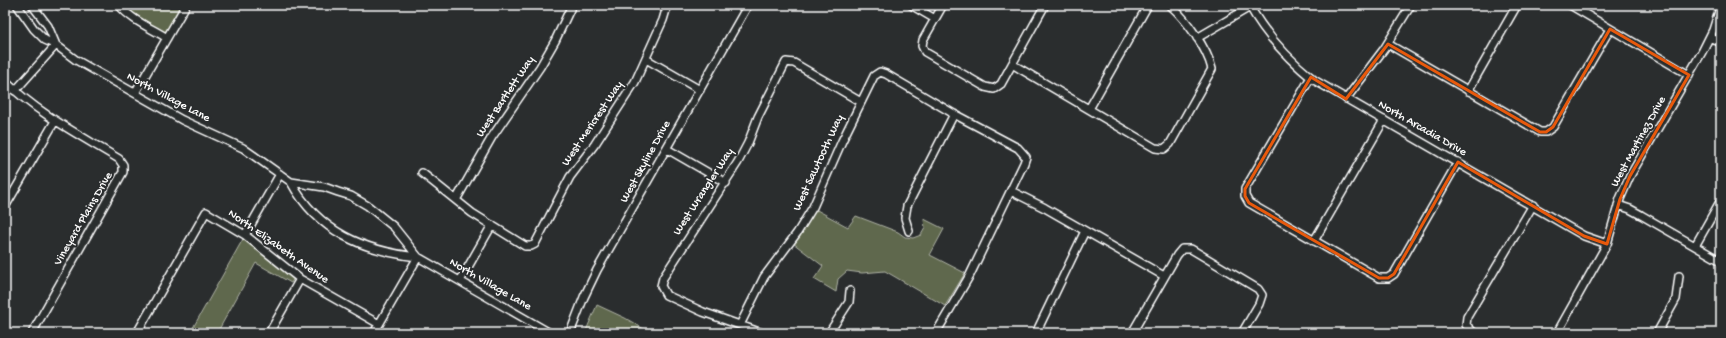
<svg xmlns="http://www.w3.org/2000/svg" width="1726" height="338" font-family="'Gochi Hand',sans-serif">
<rect width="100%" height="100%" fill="#2a2d2e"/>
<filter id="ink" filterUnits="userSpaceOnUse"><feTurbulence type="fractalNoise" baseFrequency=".025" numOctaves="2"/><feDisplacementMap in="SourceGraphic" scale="8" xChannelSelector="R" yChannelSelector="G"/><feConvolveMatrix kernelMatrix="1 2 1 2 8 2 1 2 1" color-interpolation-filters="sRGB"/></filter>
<g filter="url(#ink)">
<path fill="#5f674d" stroke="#afb3a6" d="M 125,5 L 182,5 L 165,34 L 126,8 Z
M 815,209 L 848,227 L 856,216 L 898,232 L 905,237 L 913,238 L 921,235 L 925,228 L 924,219 L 944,229 L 930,255 L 965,273 L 945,306 L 885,271 L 862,273 L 847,271 L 838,279 L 836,292 L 814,279 L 823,266 L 793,243 Z
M 243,239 L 294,278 L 291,283 L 256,263 L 217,333 L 190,333 Z
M 597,305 L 625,318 L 651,333 L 585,333 Z"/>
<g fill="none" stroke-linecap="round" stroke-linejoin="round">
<g stroke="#fff" stroke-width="10">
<path id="minor" d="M 17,5 L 34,29 L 45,40 L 56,45 L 76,60 L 182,120 L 243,148 L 291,182 L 324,187 L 338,192 L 351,196 L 368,206 L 394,227 L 418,257 L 550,333
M 32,5 L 48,26 L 56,45
M 119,5 C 131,20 151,28 167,38
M 911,5 L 935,19
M 943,5 L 923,40 L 922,46 L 925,52 L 985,87 L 994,89 L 1001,84 L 1045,5
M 1249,5 C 1265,34 1288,59 1314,80 L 1584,236 L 1607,244
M 1570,5 L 1689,75
M 1710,37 L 1721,43
M 1197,38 L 1250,7
M 1388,44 L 1540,132 L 1546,132 L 1553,127 L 1610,29
M 646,59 L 700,90
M 1012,64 L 1155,148 L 1164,149 L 1170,144 L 1212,69 C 1207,48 1186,19 1170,5
M 1311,77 L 1245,189 L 1245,196 L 1249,203 L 1379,278 L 1388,278 L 1394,274 L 1458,162
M 5,81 C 38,114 80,135 119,159 L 123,165 L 123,172 L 32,333
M 15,91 L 56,45
M 1468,91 L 1517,5
M 135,93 L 186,5
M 1346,99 L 1384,49 L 1411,5
M 1089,109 L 1148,5
M 667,149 L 726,183
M 422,173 L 472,213 L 525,246 L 531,246 L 535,244 L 570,177 L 595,144 L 635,82 L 663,20 L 666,10 L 661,5
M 291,182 C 318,232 364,251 418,257
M 1011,191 L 1045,208 L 1164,276
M 456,200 L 492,137 L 540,67 L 555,41 L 572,5
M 1618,205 L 1630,209 L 1641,215 L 1721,261
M 5,207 L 55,121
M 909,231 L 905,218 L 907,206 L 954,114
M 245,235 L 280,174
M 1314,241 L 1384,120
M 1695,246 L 1721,200
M 460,281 L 492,225
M 740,325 L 764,277 L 797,233 L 813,207 L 842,141 L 874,76 L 880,72 L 886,74 L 954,114 L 1018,148 L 1026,157 L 1024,163 L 970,275 L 936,333
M 137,333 L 206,212 L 245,235 L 300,279 L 379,324
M 269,333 L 300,279
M 374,333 L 418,257
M 570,333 L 584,297 L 597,270 L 748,5
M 762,333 L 703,312 L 666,295 L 661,286 L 663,278 L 738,162 L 748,143 L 758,117 L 786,62 L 794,63 L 861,102
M 829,333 L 849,302 L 850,291
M 1036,333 L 1085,231
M 1132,333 L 1177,255 L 1182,249 L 1191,249 L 1258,289 L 1262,295 L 1259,304 L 1242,333
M 1474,333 L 1466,325 L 1467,317 L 1533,205
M 1557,333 L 1607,244 L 1620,199 L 1630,176 L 1702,52 L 1713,30 L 1721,5
M 1657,333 L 1676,299 L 1679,276"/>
</g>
<use href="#minor" stroke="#2a2d2e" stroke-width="7"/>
</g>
</g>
<path fill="none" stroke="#e8590c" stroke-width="3" stroke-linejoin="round" d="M 1610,29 L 1689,75 L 1630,176 L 1620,199 L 1607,244 L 1584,236 L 1458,162 L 1394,274 L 1388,278 L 1379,278 L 1249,203 L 1245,196 L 1245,189 L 1311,77 L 1346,99 L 1388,44 L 1540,132 L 1546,132 L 1553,127 Z"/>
<g text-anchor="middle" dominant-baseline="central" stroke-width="4" stroke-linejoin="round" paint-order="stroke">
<g font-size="12" fill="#fff" stroke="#2a2d2e">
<text transform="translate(506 97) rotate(-56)">West Bartlett Way</text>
<text transform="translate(168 98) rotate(28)">North Village Lane</text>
<text transform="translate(593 124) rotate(-56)">West Mericrest Way</text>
<text transform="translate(1422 129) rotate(30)">North Arcadia Drive</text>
<text transform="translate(1639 142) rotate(-61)">West Martinez Drive</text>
<text transform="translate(646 162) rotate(-61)">West Skyline Drive</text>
<text transform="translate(819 163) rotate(-65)">West Sawtooth Way</text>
<text transform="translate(704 192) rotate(-57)">West Wrangler Way</text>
<text transform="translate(84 219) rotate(-60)">Vineyard Plains Drive</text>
<text transform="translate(278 247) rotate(35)">North Elizabeth Avenue</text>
<text transform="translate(490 285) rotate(30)">North Village Lane</text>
</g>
</g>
<rect width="1726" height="338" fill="none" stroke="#2a2d2e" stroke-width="20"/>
<rect x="10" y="10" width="1706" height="318" fill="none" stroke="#fff" stroke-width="1.5" filter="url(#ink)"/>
</svg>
